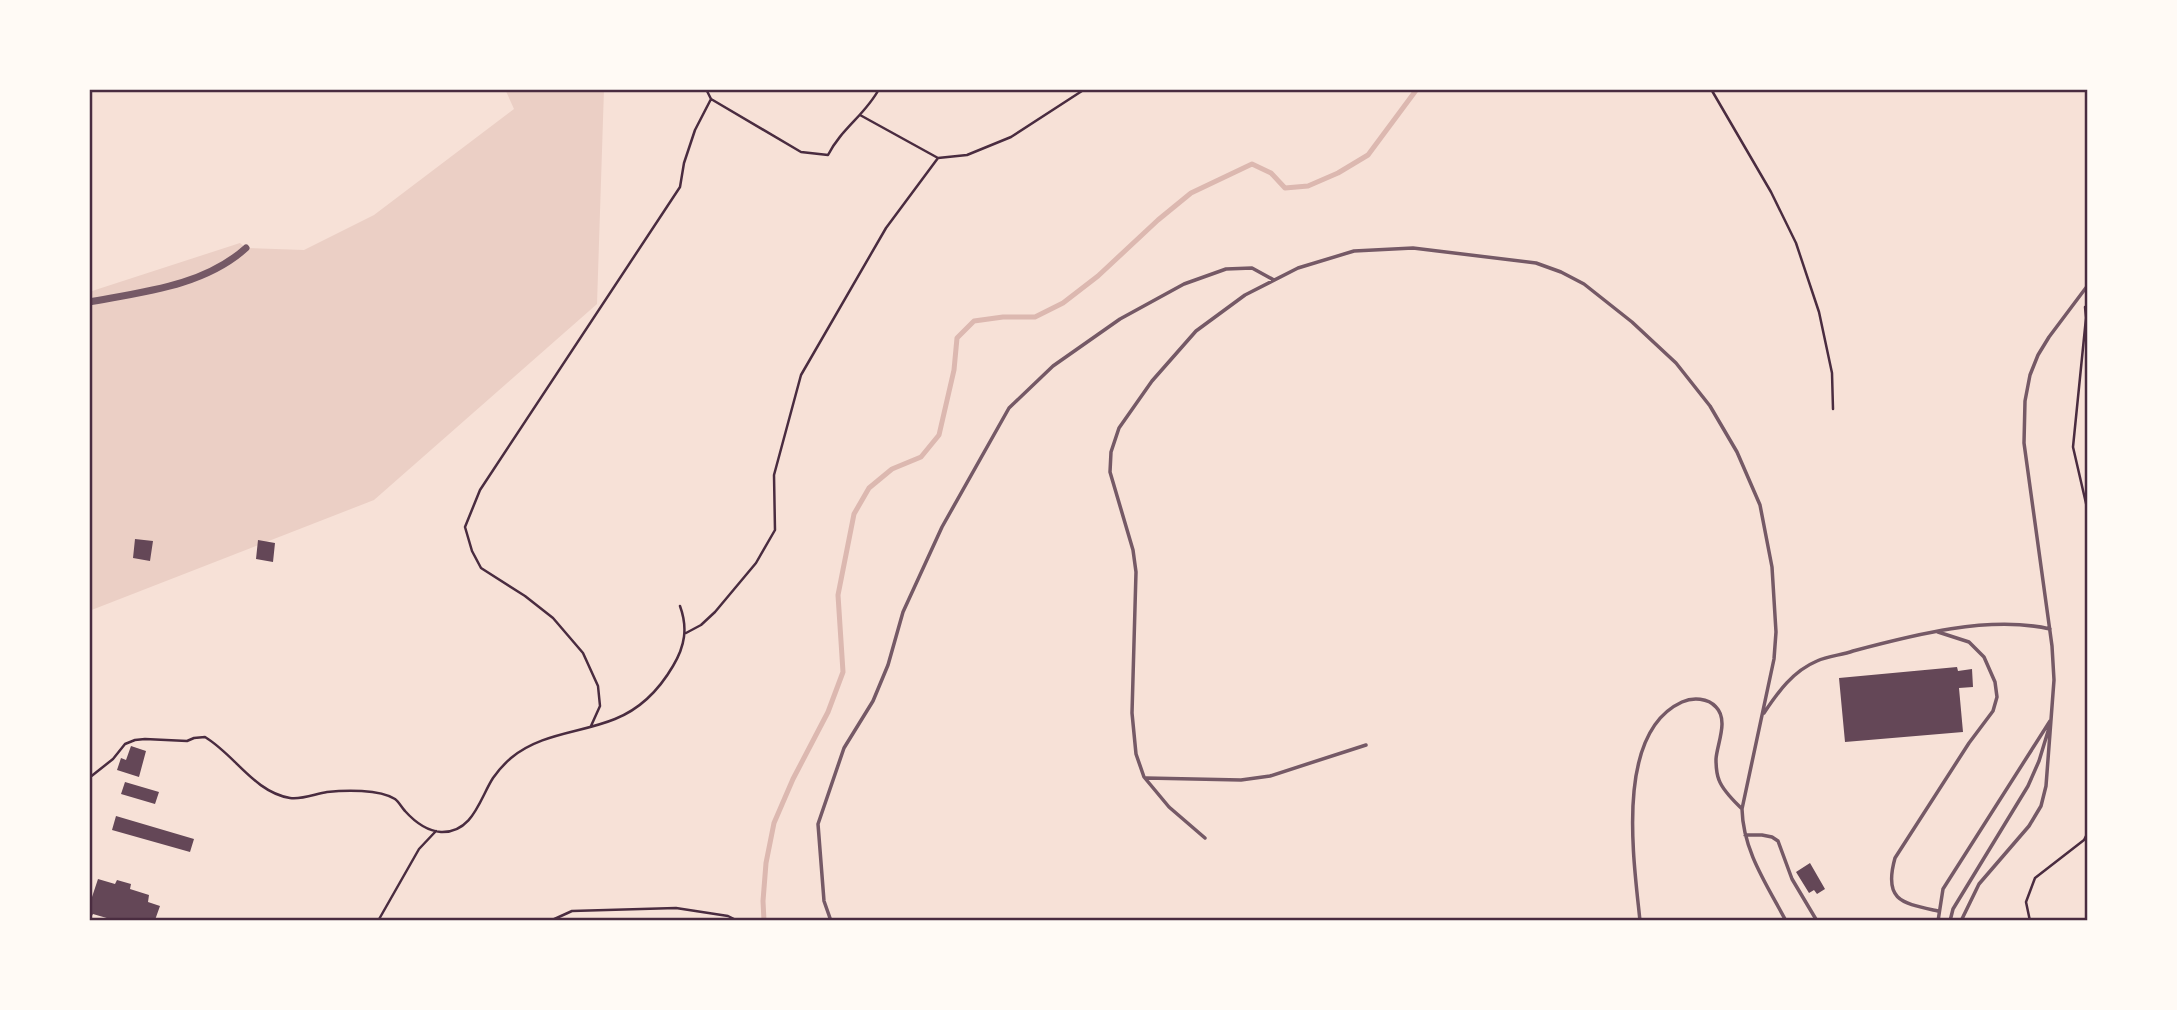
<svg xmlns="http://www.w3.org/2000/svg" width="2177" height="1010" font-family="'Roboto Serif',serif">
<rect width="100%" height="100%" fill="#f7e1d7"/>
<path fill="#ebcfc5" d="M 505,89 L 604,89 L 597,304 L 374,500 L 89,611 L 89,292 L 240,243 L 246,248 L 304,250 L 374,215 L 514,109 Z"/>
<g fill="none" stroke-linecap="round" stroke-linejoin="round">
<path stroke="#dcb8b0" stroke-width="5" d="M 764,921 L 763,901 L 766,863 L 774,823 L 793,779 L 828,712 L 843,672 L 838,595 L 854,514 L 869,488 L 892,469 L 921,457 L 939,435 L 954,370 L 957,338 L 974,321 L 1003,317 L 1035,317 L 1063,303 L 1098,276 L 1158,220 L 1191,193 L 1252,164 L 1271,173 L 1285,188 L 1308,186 L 1338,173 L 1368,155 L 1417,89"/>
</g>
<path fill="#644757" d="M 135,539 L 153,541 L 150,561 L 133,558 Z
M 258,540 L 275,543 L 273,562 L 256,559 Z
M 1957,667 L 1958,671 L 1972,669 L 1973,687 L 1959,688 L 1963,732 L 1845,742 L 1839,678 Z
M 131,746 L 146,751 L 139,777 L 117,770 L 121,758 L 126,760 Z
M 125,782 L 159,792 L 155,804 L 121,794 Z
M 116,816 L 194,839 L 190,852 L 112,830 Z
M 1810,863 L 1825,889 L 1817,894 L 1814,890 L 1809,893 L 1796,872 Z
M 98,879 L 115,884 L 117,880 L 131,884 L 130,889 L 149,895 L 148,902 L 160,906 L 155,920 L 148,918 L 147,921 L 117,921 L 93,914 L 89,921 L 89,906 Z"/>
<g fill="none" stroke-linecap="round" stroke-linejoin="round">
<path stroke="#4a2c40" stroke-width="2.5" d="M 706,89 L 711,99 L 801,152 L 828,155 C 841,129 866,114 879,89
M 1711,89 L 1771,192 L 1796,243 L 1819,312 L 1832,373 L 1833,409
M 938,158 L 967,155 L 1011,137 L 1085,89
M 2085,307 L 2086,318 L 2073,447 L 2088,512
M 686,633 L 701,625 L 715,612 L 756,563 L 775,530 L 774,475 L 801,375 L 886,228 L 938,158 L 860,115
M 591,726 L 600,706 L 598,686 L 583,653 L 553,618 L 525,596 L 481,568 L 472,551 L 465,527 L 480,490 L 680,187 L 684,163 L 695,130 L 711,99
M 89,778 L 113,759 L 125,744 L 135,740 L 145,739 L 187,741 L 194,738 L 205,737 C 235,755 254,792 290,798 C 301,800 315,794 327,792 C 345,790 379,789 395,799 C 399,802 402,808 405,811 C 414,821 427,831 441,832 C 473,833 480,798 493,778 C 498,771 505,763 511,758 C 541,733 581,733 615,719 C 640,709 659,690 673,666 C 685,646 688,628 680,606
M 378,921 L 419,849 L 436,831
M 550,921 L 572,911 L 676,908 L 728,916 L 738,921
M 2030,921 L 2026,902 L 2035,878 L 2084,840 L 2088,832"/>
<path stroke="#755966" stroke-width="3.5" d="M 1764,713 C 1778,692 1793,671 1817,661 C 1828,656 1842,655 1853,651 C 1913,635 1989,615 2050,629
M 1146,778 L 1241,780 L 1270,776 L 1366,745
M 1745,835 L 1762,835 L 1772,837 L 1778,841 L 1792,879 L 1817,921
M 1205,838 L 1169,807 L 1144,777 L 1136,754 L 1132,713 L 1136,572 L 1133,550 L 1110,472 L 1111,452 L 1119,428 L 1152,381 L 1196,331 L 1245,295 L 1298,268 L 1354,251 L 1413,248 L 1536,263 L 1561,272 L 1584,284 L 1632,322 L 1676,363 L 1710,406 L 1737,452 L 1760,505 L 1772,567 L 1776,632 L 1774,659 L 1742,809 C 1743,851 1767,885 1786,921
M 1938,911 C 1902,903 1883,901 1895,858 L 1969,743 L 1993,711 L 1997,697 L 1995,682 L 1984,657 L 1969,642 L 1938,632
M 831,921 L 824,901 L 818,824 L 844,748 L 873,701 L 888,665 L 903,612 L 942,527 L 1009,408 L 1053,366 L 1120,319 L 1184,284 L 1226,269 L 1252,268 L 1274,280
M 1640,921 C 1634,861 1614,733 1682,702 C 1693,697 1708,698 1716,707 C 1729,720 1717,744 1716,759 C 1716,764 1717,775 1719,780 C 1723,791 1734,801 1742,809
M 1938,921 L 1943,889 L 2050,721
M 1950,921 L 1953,909 L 2028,786 L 2039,761 L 2049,728
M 1961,921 L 1979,884 L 2029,826 L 2041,806 L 2046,786 L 2054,680 L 2052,646 L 2024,443 L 2025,401 L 2030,375 L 2038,355 L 2049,337 L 2088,285"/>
<path stroke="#755966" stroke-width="7" d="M 89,302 C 143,292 204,286 246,248"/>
</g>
<rect width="2177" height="1010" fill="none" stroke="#fffaf5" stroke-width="182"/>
<rect x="91" y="91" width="1995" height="828" fill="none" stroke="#4a2c40" stroke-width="2.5"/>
</svg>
